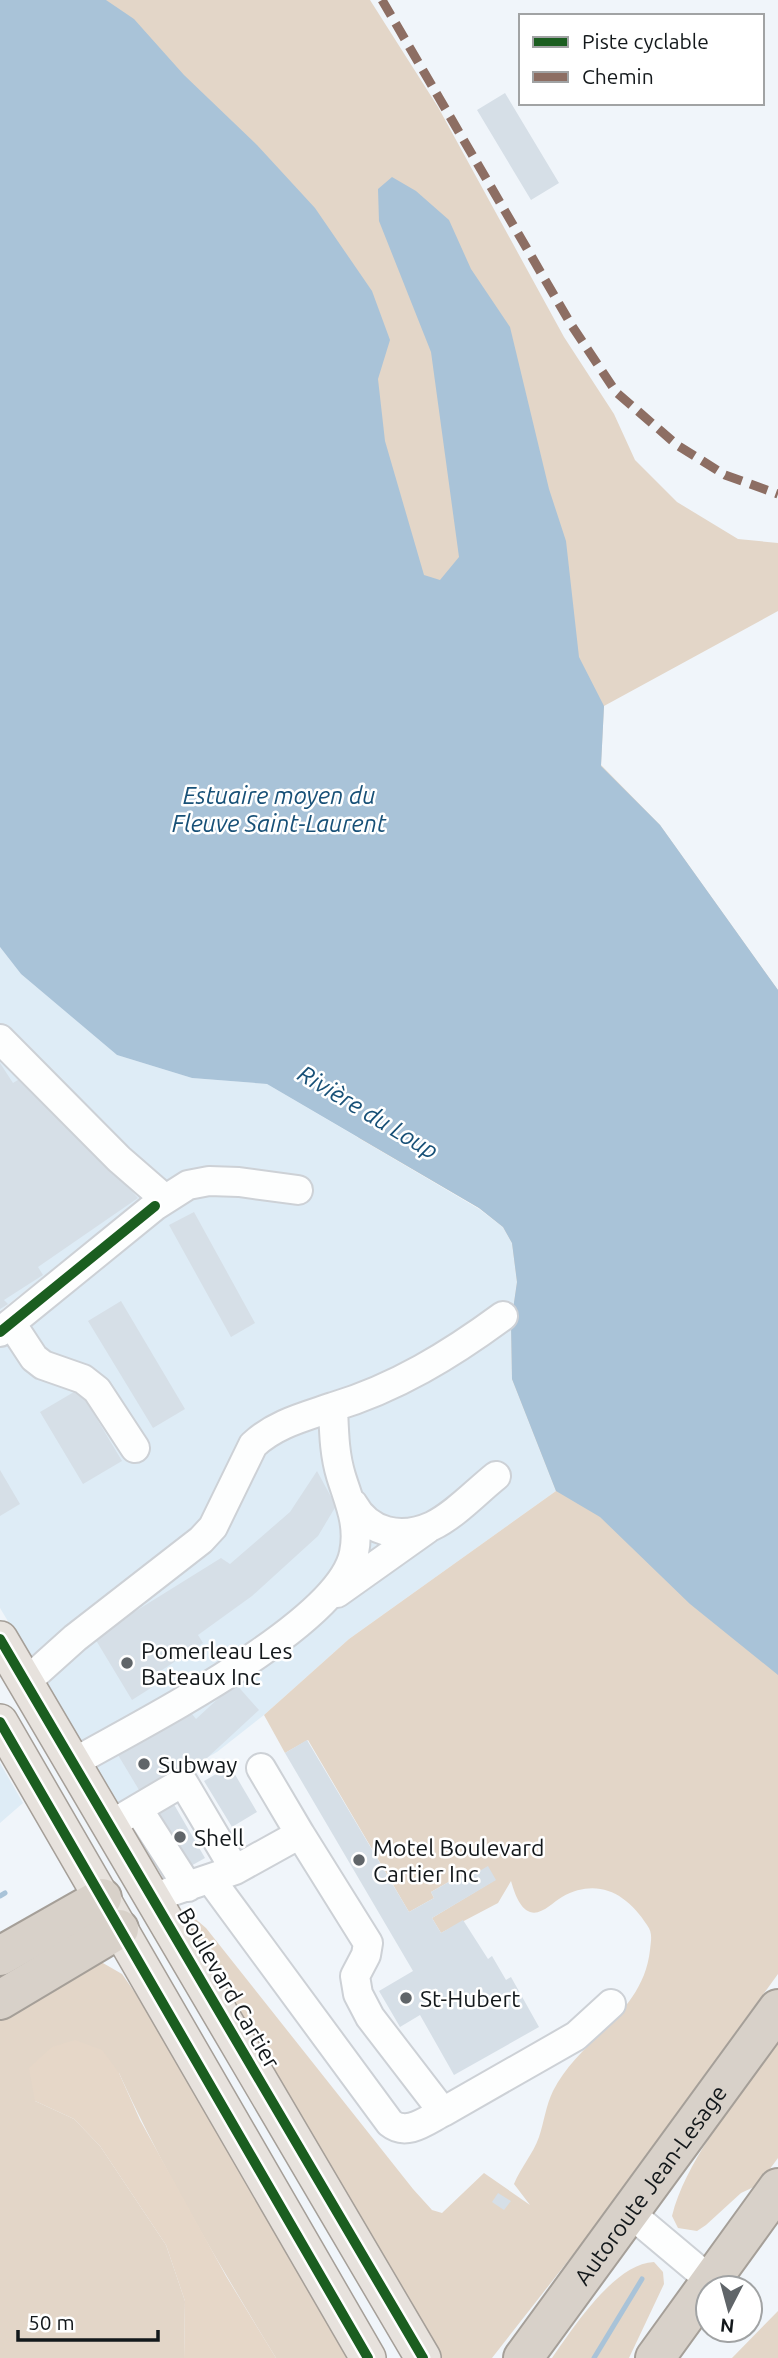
<svg xmlns="http://www.w3.org/2000/svg" width="778" height="2358" font-family="Ubuntu,sans-serif">
<rect width="100%" height="100%" fill="#f0f5fa"/>
<path fill="#deecf6" d="M 0,947 L 21,974 L 117,1055 L 192,1078 L 267,1084 L 479,1209 L 503,1227 L 512,1243 L 517,1282 L 511,1323 L 512,1379 L 556,1491 L 349,1639 L 264,1715 L 217,1752 L 120,1807 L 0,1608 L 0,1348 L 63,1293 L 144,1197 L 0,1311 Z
M 0,1763 L 23,1803 L 0,1823 Z"/>
<path fill="#e3d6c8" d="M 0,0 L 370,0 L 438,107 L 564,337 L 614,414 L 635,460 L 677,502 L 738,539 L 778,543 L 778,611 L 604,706 L 601,765 L 660,825 L 778,990 L 778,1301 Z
M 329,1102 L 778,1388 L 778,1974 L 582,2243 L 492,2358 L 439,2358 L 183,1917 L 192,1916 L 206,1928 L 413,2189 L 432,2210 L 442,2213 L 484,2173 L 530,2205 L 514,2184 C 521,2167 533,2154 539,2137 C 544,2122 546,2105 553,2091 C 580,2038 643,2014 650,1950 C 651,1940 653,1933 647,1925 C 627,1894 598,1877 562,1897 C 553,1902 541,1916 530,1912 C 519,1908 514,1891 511,1881 L 498,1903 L 441,1933 L 432,1918 L 495,1880 L 464,1880 L 461,1875 L 431,1892 L 434,1898 L 409,1912 L 308,1740 L 285,1753 L 264,1715 L 349,1639 L 556,1491 L 512,1379 L 511,1323 L 517,1282 L 512,1243 L 503,1227 L 479,1208 L 359,1138 Z
M 96,1959 L 122,1974 L 174,2049 L 355,2358 L 276,2358 C 220,2266 164,2172 119,2073 L 35,2101 L 74,2119 L 100,2146 L 166,2245 L 185,2301 L 184,2358 L 0,2358 L 0,2013 Z
M 778,2043 L 778,2158 L 758,2185 L 741,2193 L 706,2225 L 697,2231 L 678,2228 L 672,2216 C 687,2156 742,2094 778,2043 Z
M 654,2262 L 663,2272 L 664,2284 L 629,2358 L 552,2358 C 574,2327 614,2264 654,2262 Z
M 778,2311 L 778,2358 L 732,2358 Z"/>
<path fill="#e6d7c8" d="M 75,2040 L 102,2050 L 119,2073 L 140,2120 L 226,2276 L 276,2358 L 184,2358 L 185,2301 L 166,2245 L 100,2146 L 74,2119 L 35,2101 L 29,2068 L 52,2047 Z"/>
<path fill="#a9c3d8" d="M 0,0 L 106,0 L 134,19 L 184,75 L 257,145 L 315,208 L 372,291 L 390,340 L 378,379 L 385,441 L 424,575 L 440,580 L 459,557 L 431,352 L 379,221 L 378,189 L 392,177 L 416,191 L 449,220 L 471,269 L 510,327 L 549,489 L 566,541 L 579,657 L 604,706 L 601,766 L 660,825 L 778,990 L 778,1675 L 690,1604 L 600,1517 L 556,1491 L 512,1379 L 511,1323 L 517,1282 L 512,1243 L 503,1227 L 479,1208 L 267,1084 L 192,1078 L 117,1055 L 21,974 L 0,947 Z"/>
<g fill="none" stroke-linecap="round" stroke-linejoin="round">
<path stroke="#a9c3d8" stroke-width="5" d="M 0,1896 L 5,1893
M 594,2358 L 642,2279"/>
</g>
<path fill="#d6dfe7" d="M 505,93 L 559,183 L 531,200 L 477,110 Z
M 0,1063 L 13,1083 L 26,1075 L 138,1198 L 38,1267 L 43,1275 L 4,1300 L 8,1304 L 0,1309 Z
M 194,1212 L 255,1323 L 231,1337 L 169,1225 Z
M 121,1301 L 185,1409 L 153,1428 L 88,1321 Z
M 79,1389 L 122,1461 L 83,1484 L 40,1412 Z
M 0,1470 L 20,1504 L 0,1516 Z
M 317,1471 L 336,1506 L 318,1536 L 252,1596 L 198,1635 L 203,1643 L 150,1678 L 154,1686 L 132,1700 L 94,1637 L 221,1558 L 230,1564 L 290,1512 Z
M 235,1683 L 259,1710 L 207,1758 L 142,1795 L 115,1750 L 188,1709 L 196,1719 Z
M 307,1740 L 409,1912 L 434,1898 L 431,1892 L 461,1875 L 464,1880 L 488,1866 L 496,1880 L 432,1918 L 441,1933 L 463,1920 L 488,1959 L 492,1956 L 506,1980 L 511,1977 L 539,2027 L 454,2075 L 420,2015 L 400,2027 L 379,1991 L 413,1971 L 285,1753 Z
M 230,1766 L 257,1812 L 232,1827 L 204,1781 Z
M 172,1801 L 205,1858 L 189,1867 L 156,1810 Z
M 498,2193 L 511,2201 L 504,2210 L 492,2202 Z"/>
<g fill="none" stroke-linecap="round" stroke-linejoin="round">
<g stroke="#cdd1d6" stroke-width="32">
<path id="minor" d="M 0,1039 L 119,1159 L 165,1199
M 11,1323 L 34,1358 L 43,1365 L 83,1379 L 97,1390 L 135,1448
M 0,1332 L 155,1206 L 188,1185 L 209,1181 L 239,1182 L 298,1190
M 333,1407 C 396,1388 450,1355 503,1316
M 353,1504 C 369,1533 401,1540 432,1526 C 455,1515 477,1491 496,1476
M 337,1593 L 427,1529
M 26,1682 L 75,1638 L 201,1540 L 213,1527 L 253,1445 C 275,1424 304,1417 333,1407 C 334,1430 334,1453 341,1476 C 349,1502 360,1524 354,1553 C 340,1625 137,1726 73,1763
M 261,1768 L 300,1834
M 138,1809 L 188,1887
M 110,1825 L 183,1782 L 235,1870
M 211,1880 L 390,2123 C 407,2137 427,2120 443,2112
M 152,1898 L 235,1870 L 300,1834 L 368,1943 L 366,1955 L 355,1976 L 358,1994 L 370,2017 L 443,2112 L 576,2036 L 611,2004
M 630,2213 L 711,2281"/>
</g>
<g stroke="#a59f98" stroke-width="38">
<path id="major" d="M 0,1639 L 423,2358
M 0,1722 L 368,2358"/>
</g>
<g stroke="#a59f98" stroke-width="42">
<g id="highway">
<path d="M 0,1956 L 102,1898"/>
<path d="M 0,2000 L 119,1929"/>
<path id="s1" d="M 523,2358 L 778,2009"/>
<path d="M 655,2358 L 778,2188"/>
</g>
</g>
<use href="#minor" stroke="#fdfefe" stroke-width="28"/>
<use href="#major" stroke="#e7e2dd" stroke-width="35"/>
<use href="#highway" stroke="#d8d1c9" stroke-width="38"/>
<path stroke="#8d6e63" stroke-width="9" stroke-dasharray="18 9" stroke-linecap="butt" d="M 382,0 L 572,326 L 616,392 L 677,445 L 725,475 L 778,494"/>
<g stroke="#fff" stroke-width="15">
<path id="cycleway" d="M 0,1332 L 155,1206
M 0,1639 L 423,2358
M 0,1722 L 368,2358"/>
</g>
<use href="#cycleway" stroke="#1b5e20" stroke-width="10"/>
</g>
<g fill="#606569" stroke="#fff" stroke-width="2.5">
<circle cx="127" cy="1663" r="7"/>
<circle cx="144" cy="1764" r="7"/>
<circle cx="180" cy="1837" r="7"/>
<circle cx="359" cy="1860" r="7"/>
<circle cx="406" cy="1998" r="7"/>
</g>
<g text-anchor="middle" dominant-baseline="central" stroke-width="5" stroke-linejoin="round" paint-order="stroke">
<g font-size="23" fill="#13181b" stroke="#fff" text-anchor="start">
<text x="141" y="1650">Pomerleau Les<tspan x="141" dy="26">Bateaux Inc</tspan></text>
<text x="158" y="1764">Subway</text>
<text x="194" y="1837">Shell</text>
<text x="373" y="1847">Motel Boulevard<tspan x="373" dy="26">Cartier Inc</tspan></text>
<text x="420" y="1998">St-Hubert</text>
</g>
<g font-size="23" fill="#13181b" stroke="#fff">
<text transform="translate(229 1988) rotate(60)">Boulevard Cartier</text>
<text stroke="none"><textPath href="#s1" startOffset="215">Autoroute Jean-Lesage</textPath></text>
</g>
<g font-size="24" font-style="italic" fill="#175077" stroke="#fff">
<text x="279" y="795">Estuaire moyen du<tspan x="279" dy="28">Fleuve Saint-Laurent</tspan></text>
<text transform="translate(368 1112) rotate(31)">Rivière du Loup</text>
</g>
</g>
<rect x="519" y="14" width="245" height="91" fill="#ffffff" stroke="#a1a3a4" stroke-width="2"/>
<rect x="533" y="37" width="35" height="10" fill="#1b5e20" stroke="#a1a3a4" stroke-width="2"/>
<text x="582" y="49" font-size="21" fill="#13181b">Piste cyclable</text>
<rect x="533" y="72" width="35" height="10" fill="#8d6e63" stroke="#a1a3a4" stroke-width="2"/>
<text x="582" y="84" font-size="21" fill="#13181b">Chemin</text>
<g transform="translate(729 2309) rotate(186)"><circle r="33" fill="#ffffff" stroke="#a1a3a4" stroke-width="2"/>
<path d="M0-5L12 26L0 18L-12 26Z" fill="#606569"/>
<text y="-10" font-size="19" font-weight="bold" text-anchor="middle" fill="#13181b">N</text>
</g>
<path d="M18 2330v10h140v-10" fill="none" stroke="#13181b" stroke-width="3.5"/>
<text x="28" y="2330" font-size="21" fill="#13181b" stroke="#ffffff" stroke-width="5" paint-order="stroke">50 m</text>
</svg>
